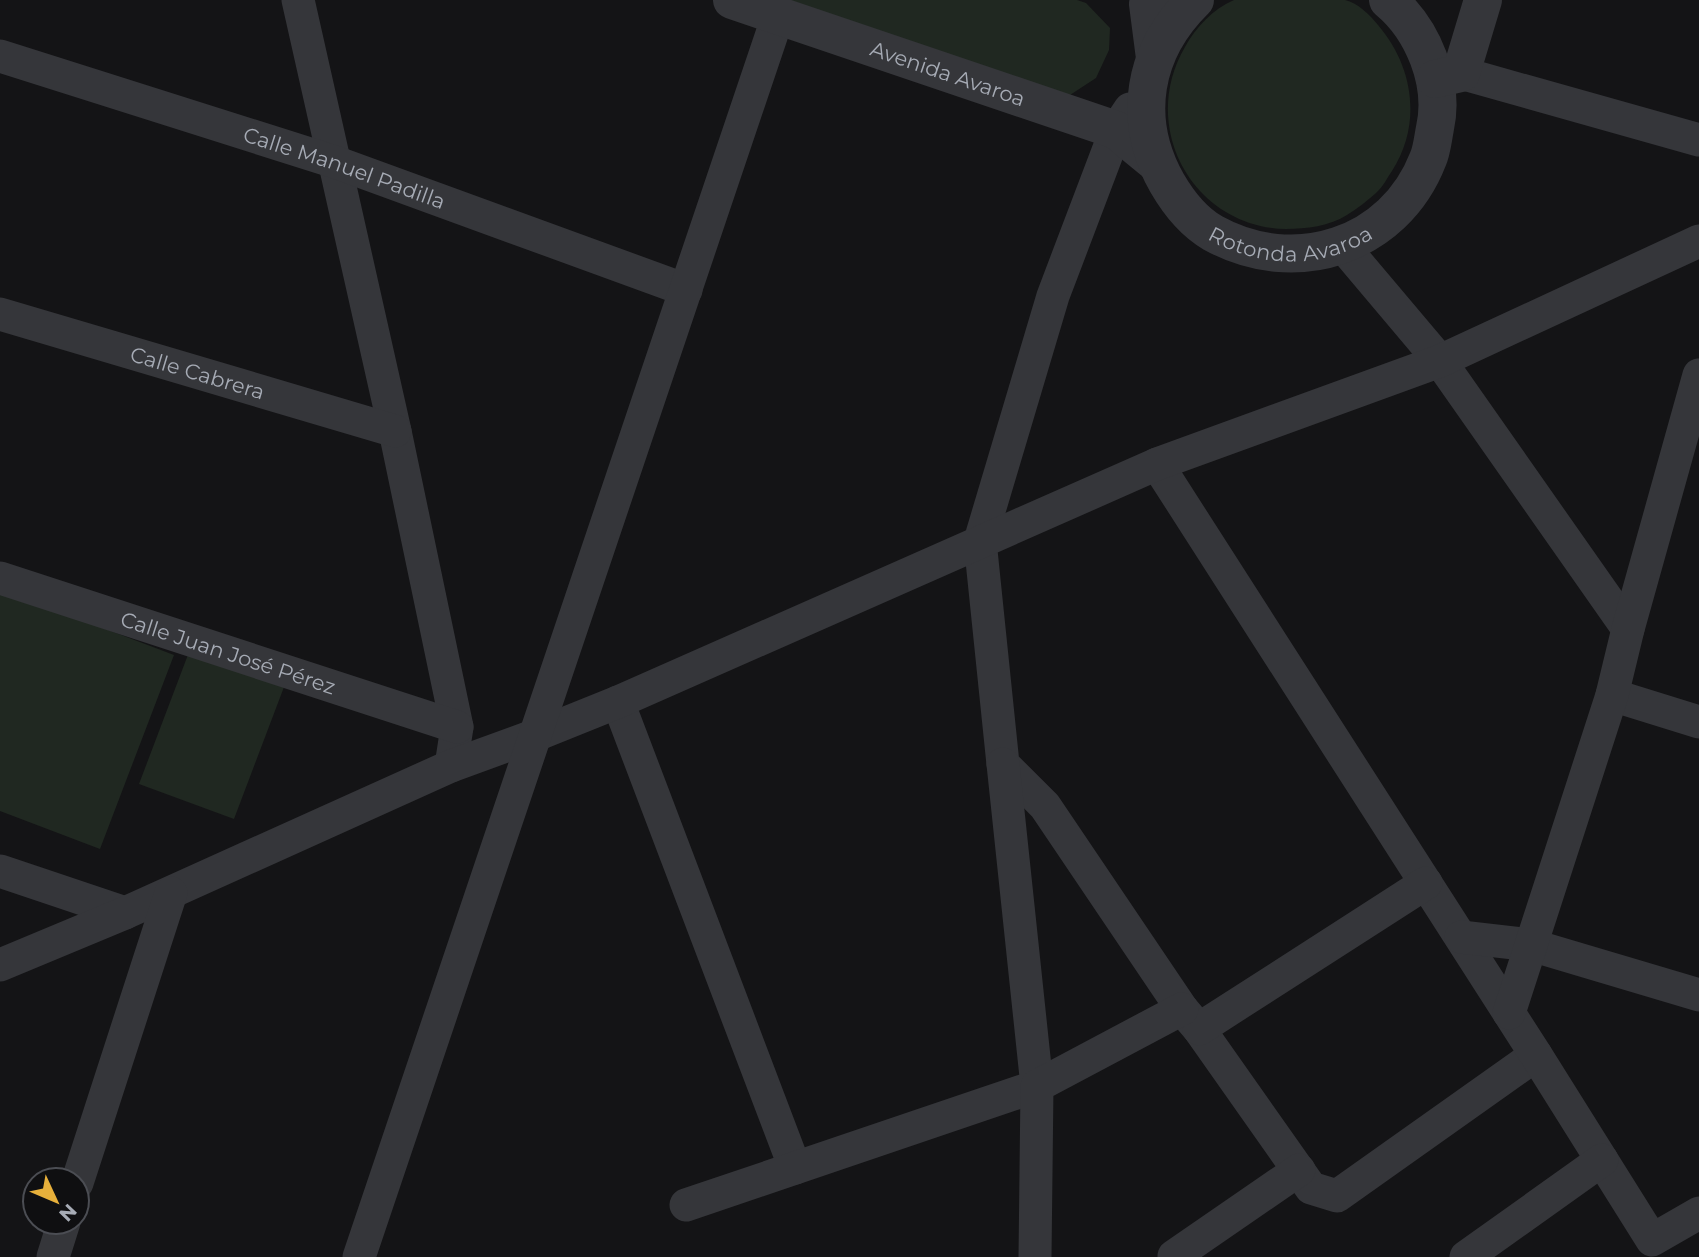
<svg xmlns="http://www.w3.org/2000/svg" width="1699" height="1257" font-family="Montserrat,sans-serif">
<rect width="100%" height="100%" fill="#141416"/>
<path fill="#202821" d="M 785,0 L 1077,0 L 1086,3 L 1110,28 L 1109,50 L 1096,78 L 1070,95 Z
M 1234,0 C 1260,0 1287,0 1313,0 C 1323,0 1336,0 1345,0 C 1358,3 1370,15 1378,25 C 1414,67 1422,124 1392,171 C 1387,178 1383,187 1376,193 C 1368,200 1357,209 1347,215 C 1330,226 1306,229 1286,229 C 1193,227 1138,127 1185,47 C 1196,27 1213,9 1234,0 Z
M 0,589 L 174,655 L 100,849 L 0,811 Z
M 189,652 L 284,687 L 234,819 L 139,784 Z"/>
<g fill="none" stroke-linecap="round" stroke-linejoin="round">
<g stroke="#35363a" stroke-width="33">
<path d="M 298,0 L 395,431 L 457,727 L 451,766"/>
<path id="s1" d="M 0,56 L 335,162 L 686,290"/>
<path d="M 1461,73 L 1699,140"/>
<path d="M 1130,109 L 1116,130 L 1053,296 L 980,541 L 1003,764 L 1045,806 L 1182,1009 L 1199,1029 L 1311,1188 L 1337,1196 L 1536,1055"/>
<path d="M 1343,246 L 1440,361 L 1628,629"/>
<path id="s2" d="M 0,314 L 395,431"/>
<path d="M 1157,464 L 1536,1055 L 1652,1240 L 1699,1213"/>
<path id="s3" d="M 0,578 L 457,727"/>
<path d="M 1612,695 L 1699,722"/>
<path d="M 618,702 L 795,1168"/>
<path d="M 0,871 L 125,913"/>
<path d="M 1461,937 L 1531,945 L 1699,995"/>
<path d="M 0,965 L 125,913 L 451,766 L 536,735 L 618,702 L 1157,464 L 1440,361 L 1699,241"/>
<path d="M 1509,1013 L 1612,695 L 1628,629 L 1699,375"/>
<path d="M 1199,1029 L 1426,883"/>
<path d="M 77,1183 L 171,893"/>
<path d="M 686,1205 L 1037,1086 L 1003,764"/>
<path d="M 1174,1256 L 1299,1170"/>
<path d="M 53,1257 L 64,1222"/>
<path d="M 359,1257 L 778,16"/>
<path d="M 1035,1257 L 1037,1086 L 1182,1009"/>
<path d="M 1466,1257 L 1602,1160"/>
</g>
<g stroke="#35363a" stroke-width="38">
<path id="s4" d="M 732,0 L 1116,130 L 1155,162"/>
<path d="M 1150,0 L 1148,4 L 1155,58"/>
<path id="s5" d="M 1195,0 C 1143,51 1131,119 1167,183 C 1178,202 1194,222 1213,233 C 1294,278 1394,247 1428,159 C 1432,150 1433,138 1435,128 C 1445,83 1423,29 1388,0"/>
<path d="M 1435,79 L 1461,73 L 1483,0"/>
</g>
</g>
<g text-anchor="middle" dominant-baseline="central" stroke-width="6" stroke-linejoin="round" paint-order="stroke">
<g font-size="21" fill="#a6abb5" stroke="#0f0f11">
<text stroke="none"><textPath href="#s4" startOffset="228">Avenida Avaroa</textPath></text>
<text stroke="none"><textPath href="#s1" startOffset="362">Calle Manuel Padilla</textPath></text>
<text stroke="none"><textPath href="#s5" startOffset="350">Rotonda Avaroa</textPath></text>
<text stroke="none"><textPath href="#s2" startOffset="206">Calle Cabrera</textPath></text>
<text stroke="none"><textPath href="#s3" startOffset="240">Calle Juan José Pérez</textPath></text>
</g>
</g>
<g transform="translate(56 1201) rotate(134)"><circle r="33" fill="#0f0f11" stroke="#4b4d53" stroke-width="2"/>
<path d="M0-5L12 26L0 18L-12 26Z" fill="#e7b03b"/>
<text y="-10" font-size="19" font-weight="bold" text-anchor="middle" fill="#a6abb5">N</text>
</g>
</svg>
